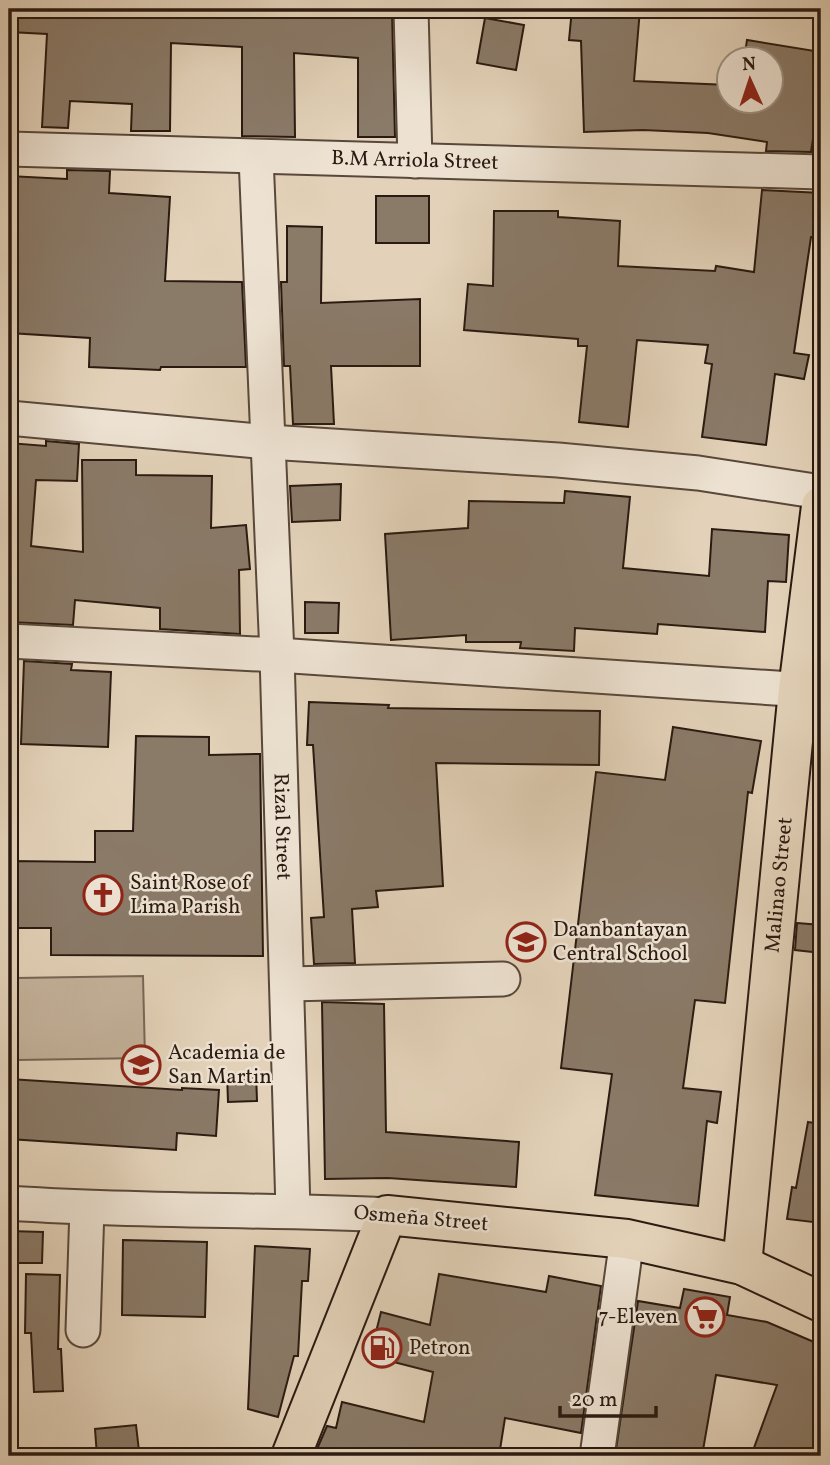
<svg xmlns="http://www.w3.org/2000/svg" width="830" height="1465" font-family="Vollkorn,serif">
<rect width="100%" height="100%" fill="#e3d2b9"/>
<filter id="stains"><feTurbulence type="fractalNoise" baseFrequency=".00286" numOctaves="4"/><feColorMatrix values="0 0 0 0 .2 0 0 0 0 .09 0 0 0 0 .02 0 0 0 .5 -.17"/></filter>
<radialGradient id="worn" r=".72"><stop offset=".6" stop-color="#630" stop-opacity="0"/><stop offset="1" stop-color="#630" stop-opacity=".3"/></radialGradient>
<path fill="#c4b39c" stroke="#776656" stroke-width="2" d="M 143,976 L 145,1058 L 17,1060 L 16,978 Z"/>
<path fill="#8a7a68" stroke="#2a1a11" stroke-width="2" d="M 9,9 L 346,9 L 392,12 L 395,137 L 358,137 L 358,58 L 294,53 L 295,137 L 242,136 L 242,47 L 171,43 L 170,131 L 131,131 L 132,104 L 70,101 L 68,128 L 42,127 L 47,34 L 9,32 Z
M 572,9 L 640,9 L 634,81 L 729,85 L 729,102 L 771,102 L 771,60 L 744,60 L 747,40 L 821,52 L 821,87 L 811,152 L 766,151 L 767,142 L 708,133 L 643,130 L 584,132 L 581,41 L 569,40 Z
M 485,18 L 524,25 L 516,70 L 477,63 Z
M 67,170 L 110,171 L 109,193 L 170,197 L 165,281 L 242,282 L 246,367 L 161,367 L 160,370 L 89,367 L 90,338 L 9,333 L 9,176 L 67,179 Z
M 762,190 L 821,193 L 821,238 L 811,237 L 794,353 L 809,355 L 804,379 L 775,374 L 766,445 L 702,437 L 712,364 L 705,363 L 708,345 L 637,340 L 628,427 L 579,422 L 587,346 L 578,346 L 578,339 L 464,330 L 468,284 L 493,286 L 494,211 L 558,211 L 558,217 L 620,221 L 618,266 L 715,271 L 716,266 L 754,272 Z
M 376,196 L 429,196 L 429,243 L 376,243 Z
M 287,226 L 322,227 L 321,303 L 420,299 L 420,366 L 331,366 L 334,424 L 293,424 L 290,366 L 284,366 L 281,282 L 287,282 Z
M 46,441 L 79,444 L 77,481 L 36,480 L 31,546 L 83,552 L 82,460 L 136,460 L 136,475 L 212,476 L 211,528 L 246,525 L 250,569 L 239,570 L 240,634 L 160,629 L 160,608 L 75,600 L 73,625 L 9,622 L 9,443 L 46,446 Z
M 341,484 L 340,520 L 292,522 L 290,486 Z
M 565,491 L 630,497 L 623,568 L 709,576 L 712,529 L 789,535 L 786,582 L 768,581 L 765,632 L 658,624 L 657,634 L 575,628 L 574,651 L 520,648 L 521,642 L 466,642 L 466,635 L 391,640 L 385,534 L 468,528 L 469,501 L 564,503 Z
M 305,602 L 339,603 L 338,633 L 305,633 Z
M 24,661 L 72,664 L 71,670 L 111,672 L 108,747 L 21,744 Z
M 309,702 L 389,705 L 388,708 L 600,711 L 599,765 L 436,763 L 443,886 L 376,891 L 378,907 L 352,909 L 355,963 L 314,964 L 311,918 L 324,917 L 313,745 L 307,745 Z
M 673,727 L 761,741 L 752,793 L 748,792 L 725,1003 L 695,1000 L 683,1088 L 721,1092 L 717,1123 L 707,1121 L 698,1206 L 595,1195 L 612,1074 L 561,1068 L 596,772 L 665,780 Z
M 136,736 L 209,737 L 209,755 L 260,754 L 263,956 L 51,955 L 51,928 L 9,928 L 9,861 L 95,862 L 95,831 L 133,831 Z
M 797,923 L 821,925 L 821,953 L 795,950 Z
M 322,1002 L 384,1004 L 386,1132 L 519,1142 L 516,1187 L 388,1178 L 325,1179 Z
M 227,1073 L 256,1073 L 257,1101 L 228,1102 Z
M 9,1079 L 182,1090 L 182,1088 L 219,1090 L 216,1136 L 177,1133 L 176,1150 L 9,1139 Z
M 808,1122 L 821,1124 L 821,1223 L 787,1219 L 792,1187 L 796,1188 Z
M 9,1231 L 43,1232 L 42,1263 L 9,1263 Z
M 123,1240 L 207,1242 L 205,1317 L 122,1315 Z
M 255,1246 L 310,1249 L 308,1281 L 302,1281 L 298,1356 L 294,1356 L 278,1417 L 248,1409 Z
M 26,1274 L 60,1275 L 58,1349 L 61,1349 L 63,1391 L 34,1392 L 31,1333 L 25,1333 Z
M 439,1274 L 546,1292 L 549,1276 L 601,1286 L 581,1433 L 505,1418 L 499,1456 L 314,1456 L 327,1426 L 336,1428 L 342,1402 L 424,1422 L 433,1372 L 370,1356 L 381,1312 L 430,1325 Z
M 684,1289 L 730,1297 L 727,1315 L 767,1322 L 821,1345 L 821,1456 L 751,1456 L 777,1385 L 716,1375 L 702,1456 L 615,1456 L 638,1301 L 680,1308 Z
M 136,1425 L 139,1451 L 97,1456 L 95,1429 Z"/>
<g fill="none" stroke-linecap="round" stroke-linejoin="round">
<g stroke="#58483b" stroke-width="37">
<g id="minor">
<path d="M 411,9 L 415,161"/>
<path id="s1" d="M 9,149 L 821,172"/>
<path id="s2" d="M 256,157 L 277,655 L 293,1210"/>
<path d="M 9,418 L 268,442 L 558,460 L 698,473 L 821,492"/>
<path d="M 9,641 L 277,655 L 821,691"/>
<path d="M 288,984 L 503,979"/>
<path d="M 9,1203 C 135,1212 261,1209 387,1215"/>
<path d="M 83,1330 L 87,1208"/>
<path d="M 598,1449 L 627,1239"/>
</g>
</g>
<g stroke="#2a1a11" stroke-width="42">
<g id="major">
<path id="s3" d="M 742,1265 L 798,690 L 821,506"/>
<path d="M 291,1456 L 387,1215 L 627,1239 L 742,1265 L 821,1302"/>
</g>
</g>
<use href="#minor" stroke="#ede2d2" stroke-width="33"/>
<use href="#major" stroke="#e3d2b9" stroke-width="38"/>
</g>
<defs>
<g id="church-ring" transform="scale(2.0125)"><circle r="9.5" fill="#ede2d2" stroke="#8f2418" stroke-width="1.5"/><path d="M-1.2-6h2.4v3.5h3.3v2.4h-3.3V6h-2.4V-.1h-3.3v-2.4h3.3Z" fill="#8f2418"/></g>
<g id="school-ring" transform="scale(2.0125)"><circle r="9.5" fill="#ede2d2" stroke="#8f2418" stroke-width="1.5"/><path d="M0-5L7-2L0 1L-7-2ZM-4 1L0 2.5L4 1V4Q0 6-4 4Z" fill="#8f2418"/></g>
<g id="supermarket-ring" transform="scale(2.0125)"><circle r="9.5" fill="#ede2d2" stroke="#8f2418" stroke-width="1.5"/><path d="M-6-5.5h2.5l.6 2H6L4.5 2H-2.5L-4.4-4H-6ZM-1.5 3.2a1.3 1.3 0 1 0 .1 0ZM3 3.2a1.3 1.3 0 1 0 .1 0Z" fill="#8f2418"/></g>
<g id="fuel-ring" transform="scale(2.0125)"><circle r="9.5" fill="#ede2d2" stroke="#8f2418" stroke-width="1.5"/><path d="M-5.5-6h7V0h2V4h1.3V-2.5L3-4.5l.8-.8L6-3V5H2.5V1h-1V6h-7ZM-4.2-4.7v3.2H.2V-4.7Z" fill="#8f2418"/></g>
</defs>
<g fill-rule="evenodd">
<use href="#church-ring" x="103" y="895"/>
<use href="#school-ring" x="526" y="942"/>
<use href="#school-ring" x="141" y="1065"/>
<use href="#supermarket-ring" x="705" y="1317"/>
<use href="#fuel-ring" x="382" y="1348"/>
</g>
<g text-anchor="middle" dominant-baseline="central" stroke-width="5" stroke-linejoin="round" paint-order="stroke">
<g font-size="21" fill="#2a1a11" stroke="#ede2d2">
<text stroke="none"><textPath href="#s1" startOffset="406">B.M Arriola Street</textPath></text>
<text stroke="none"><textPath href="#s2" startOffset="670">Rizal Street</textPath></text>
<text stroke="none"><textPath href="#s3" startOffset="382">Malinao Street</textPath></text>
<text transform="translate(421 1219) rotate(5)">Osmeña Street</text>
</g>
<g font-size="21" fill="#2a1a11" stroke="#ede2d2" text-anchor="start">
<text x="130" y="883">Saint Rose of<tspan x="130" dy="24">Lima Parish</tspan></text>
<text x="553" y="930">Daanbantayan<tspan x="553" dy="24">Central School</tspan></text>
<text x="168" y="1053">Academia de<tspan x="168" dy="24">San Martin</tspan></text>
<text x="678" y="1317" text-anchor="end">7-Eleven</text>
<text x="409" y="1348">Petron</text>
</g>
</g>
<rect width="830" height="1465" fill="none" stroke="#e3d2b9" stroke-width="35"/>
<rect x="10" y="10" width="809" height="1444" fill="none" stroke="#2a1a11" stroke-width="3.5"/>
<rect x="18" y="18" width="795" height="1430" fill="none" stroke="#2a1a11" stroke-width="2"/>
<g transform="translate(750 80) rotate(357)"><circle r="33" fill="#ede2d2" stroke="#9f9285" stroke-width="2"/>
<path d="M0-5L12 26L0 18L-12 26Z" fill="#8f2418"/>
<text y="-10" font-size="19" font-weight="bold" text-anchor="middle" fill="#2a1a11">N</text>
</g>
<path d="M560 1406v10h96v-10" fill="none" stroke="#2a1a11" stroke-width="3.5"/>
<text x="571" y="1406" font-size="21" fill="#2a1a11" stroke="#ede2d2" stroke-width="5" paint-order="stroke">20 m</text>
<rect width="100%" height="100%" filter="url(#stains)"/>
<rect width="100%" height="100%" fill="url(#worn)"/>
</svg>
